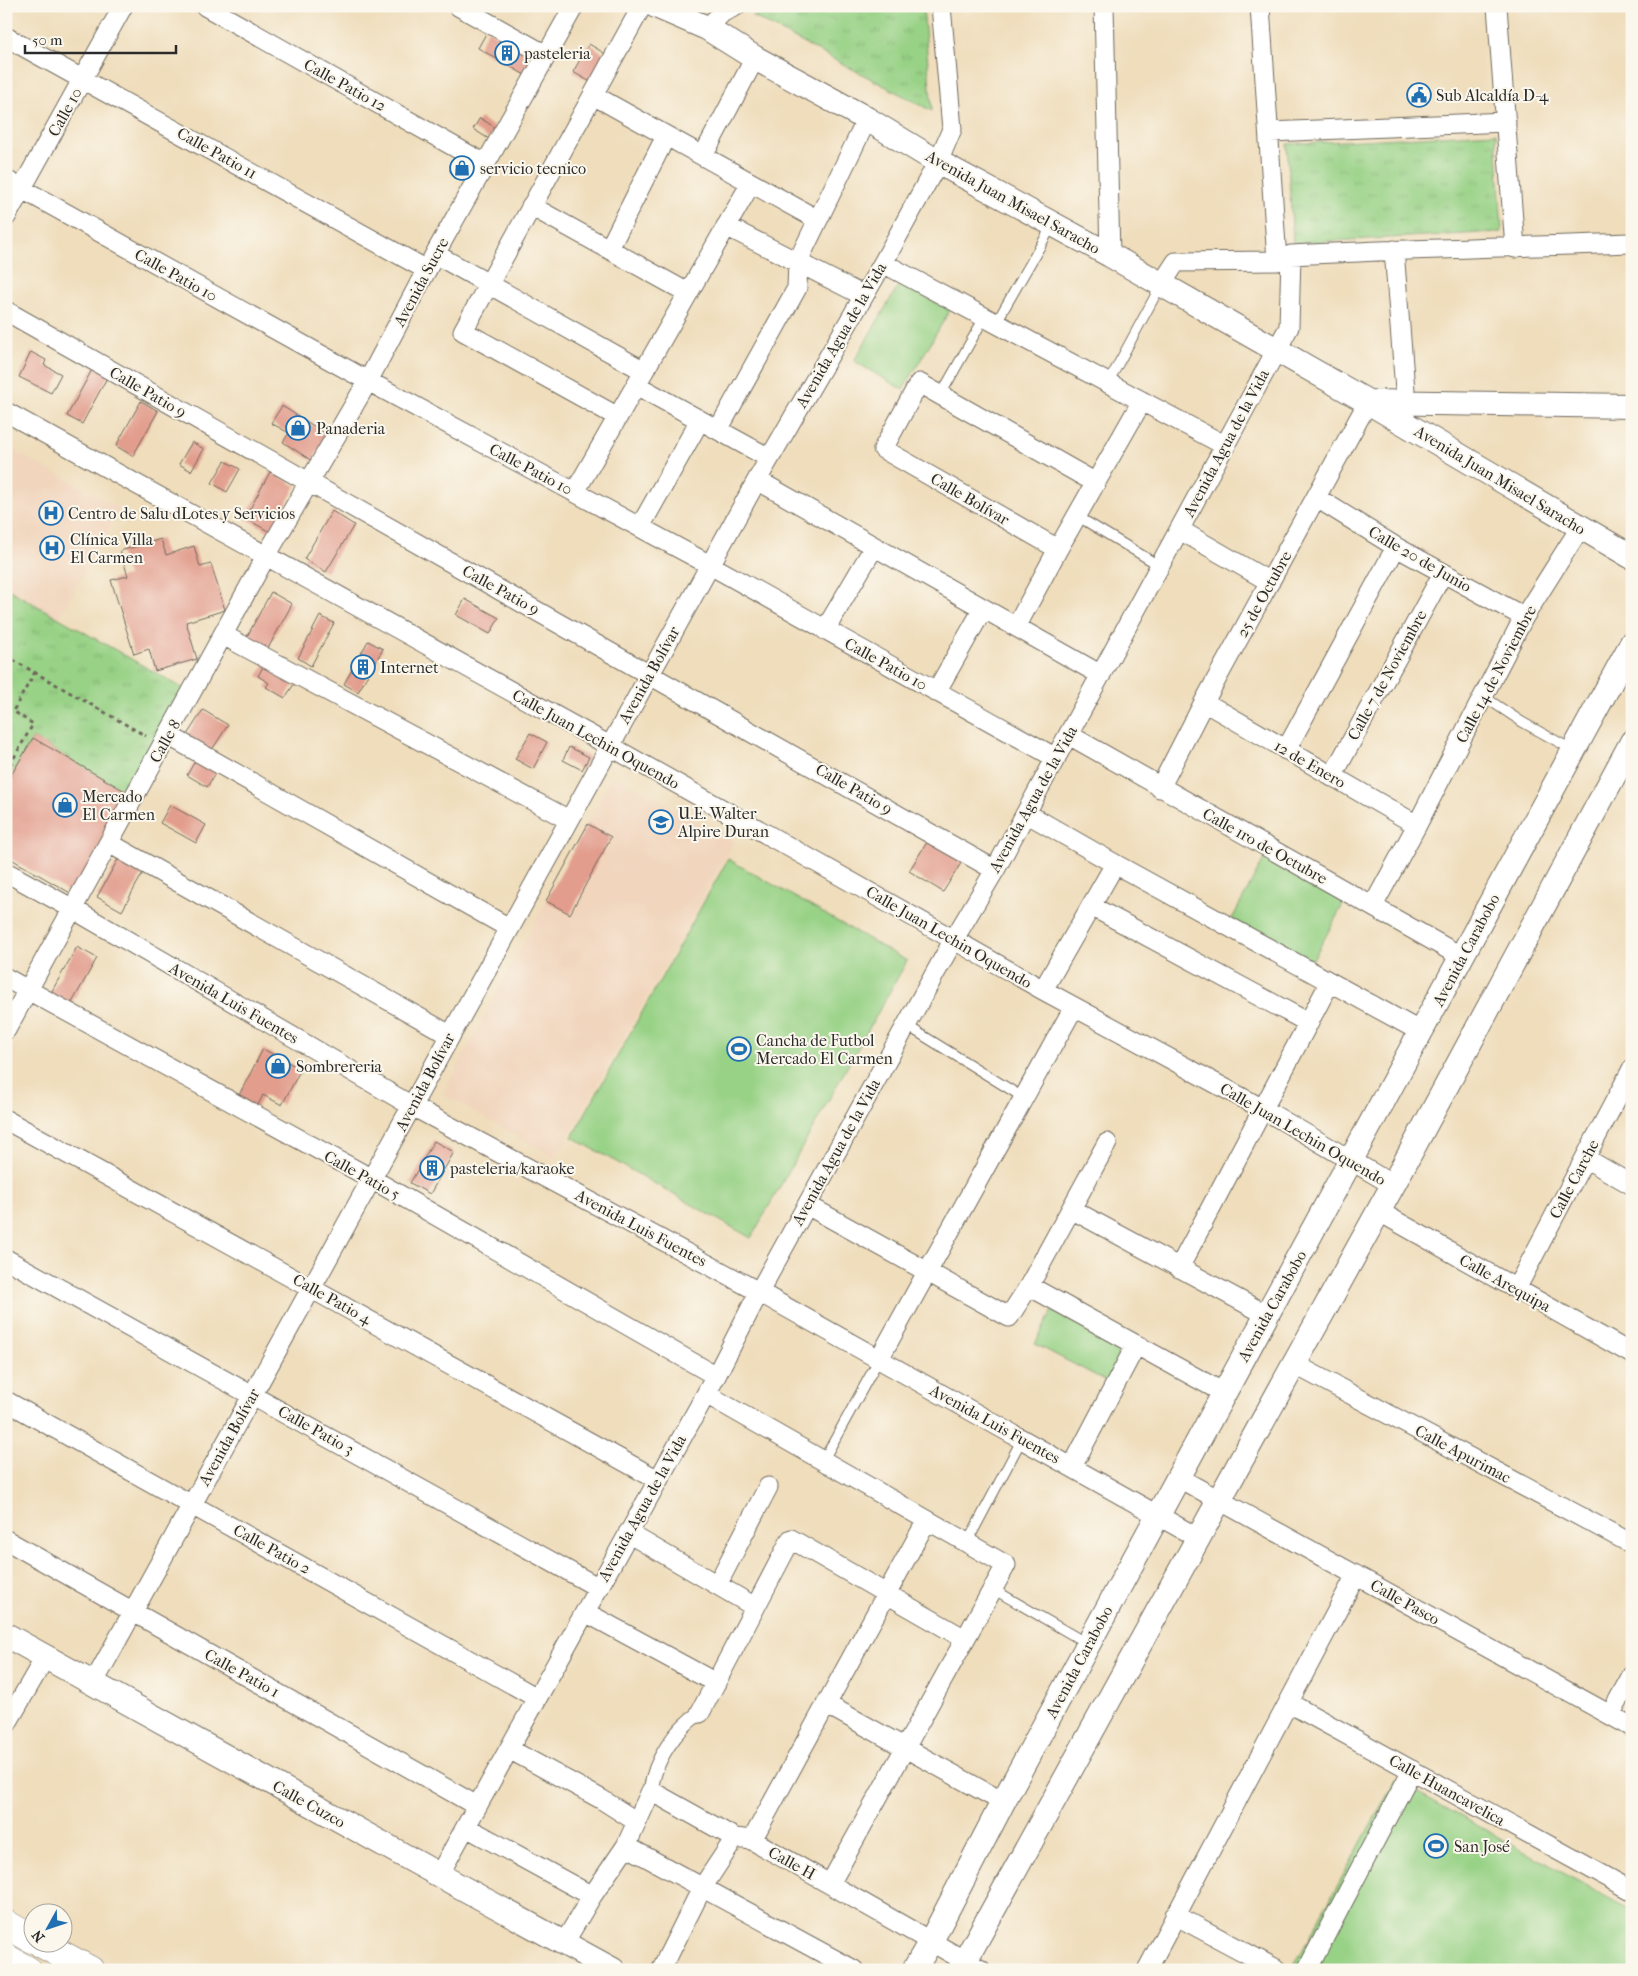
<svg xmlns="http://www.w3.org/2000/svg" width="1638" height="1976" font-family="'IM FELL French Canon',serif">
<defs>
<pattern id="grass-tufts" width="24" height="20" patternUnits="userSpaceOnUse" patternTransform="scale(1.25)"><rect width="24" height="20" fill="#98d286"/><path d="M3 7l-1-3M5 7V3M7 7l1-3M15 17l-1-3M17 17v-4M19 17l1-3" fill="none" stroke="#83b474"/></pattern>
</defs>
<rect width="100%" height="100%" fill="#fbf7ec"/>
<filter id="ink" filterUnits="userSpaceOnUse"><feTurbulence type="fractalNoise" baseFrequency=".02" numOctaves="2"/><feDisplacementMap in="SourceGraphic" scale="10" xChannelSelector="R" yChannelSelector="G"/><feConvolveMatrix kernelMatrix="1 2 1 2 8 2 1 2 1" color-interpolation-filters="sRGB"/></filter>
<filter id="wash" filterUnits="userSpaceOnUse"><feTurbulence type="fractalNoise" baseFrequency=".0096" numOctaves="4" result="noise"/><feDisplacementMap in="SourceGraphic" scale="20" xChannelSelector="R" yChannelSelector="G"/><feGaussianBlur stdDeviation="1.12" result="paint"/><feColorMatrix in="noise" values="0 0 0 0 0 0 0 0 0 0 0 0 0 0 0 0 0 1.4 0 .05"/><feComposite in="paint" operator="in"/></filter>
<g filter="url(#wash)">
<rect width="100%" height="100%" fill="#efddbb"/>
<path fill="#f1d5bd" d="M 8,448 L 120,508 L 59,618 L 6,588 Z
M 613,775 L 734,841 L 556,1159 L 443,1094 Z"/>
<path fill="url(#grass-tufts)" stroke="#627e58" d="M 859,6 L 923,6 L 932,111 L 752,16 Z
M 1496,133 L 1502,232 L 1293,243 L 1287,144 Z
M 6,588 L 186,690 L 130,794 L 33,738 L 6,784 Z"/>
<path fill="#98d286" stroke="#627e58" d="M 901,281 L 950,310 L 903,390 L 854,361 Z
M 728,859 L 907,961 L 751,1238 L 572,1137 Z
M 1264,859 L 1344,903 L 1311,963 L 1232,919 Z
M 1052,1311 L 1127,1350 L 1110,1383 L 1035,1344 Z
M 1395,1780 L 1632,1911 L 1632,1970 L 1301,1970 L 1294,1966 Z"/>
<g id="blocks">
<path fill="#e29d8d" d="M 488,30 L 535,58 L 525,75 L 478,48 Z
M 589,44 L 609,56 L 594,84 L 573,72 Z
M 480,118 L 496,128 L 489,139 L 473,129 Z
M 459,157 L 473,165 L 464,180 L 450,171 Z
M 31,352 L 46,360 L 44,365 L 61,374 L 51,393 L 19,377 Z
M 94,366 L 109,374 L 82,424 L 67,416 Z
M 141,401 L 158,411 L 133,456 L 116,446 Z
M 282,406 L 328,435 L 312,461 L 283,442 L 289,433 L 271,423 Z
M 192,442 L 204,449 L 191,471 L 179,464 Z
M 225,461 L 240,469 L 227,492 L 212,483 Z
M 270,472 L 296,486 L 270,532 L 245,518 Z
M 332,511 L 354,525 L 326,572 L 304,559 Z
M 161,539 L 166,555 L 194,546 L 200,567 L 211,564 L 225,610 L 186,622 L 197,659 L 155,671 L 149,649 L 134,654 L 111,580 L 128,576 L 120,551 Z
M 271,592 L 292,604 L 265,654 L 244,642 Z
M 465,599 L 499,618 L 490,634 L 456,615 Z
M 320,616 L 334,623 L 311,666 L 298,658 Z
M 368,641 L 383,649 L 358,692 L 344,684 Z
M 265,663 L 296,681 L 285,698 L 266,687 L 269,683 L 258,676 Z
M 203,710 L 228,725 L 210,753 L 185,738 Z
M 530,733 L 547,742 L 533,769 L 515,759 Z
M 33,738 L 130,794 L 72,894 L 6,856 L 6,784 Z
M 569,747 L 589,757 L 582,770 L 563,760 Z
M 195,761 L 216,772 L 207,787 L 187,775 Z
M 170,805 L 206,825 L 196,843 L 160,823 Z
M 588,824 L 611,837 L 570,914 L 546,901 Z
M 929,839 L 963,860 L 943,892 L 909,871 Z
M 121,854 L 146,867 L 122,911 L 97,897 Z
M 77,947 L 97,958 L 69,1008 L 49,996 Z
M 263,1049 L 301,1069 L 282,1105 L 263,1095 L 256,1109 L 237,1099 Z
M 434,1141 L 454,1152 L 430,1194 L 410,1183 Z"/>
</g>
</g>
<g filter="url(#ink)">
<use href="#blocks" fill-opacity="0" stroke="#70695d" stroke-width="1"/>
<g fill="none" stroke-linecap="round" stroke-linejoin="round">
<g stroke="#70695d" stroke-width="11">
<path id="service" d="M 996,323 L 1053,224
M 1108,383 L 1161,285
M 940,396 L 984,318
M 1077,516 L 1160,566
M 1483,696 L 1522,722 L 1573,750
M 906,1025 L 1024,1098
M 823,1461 L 879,1359
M 967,1543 L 1022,1439
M 993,1589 L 1088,1644"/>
</g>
<g stroke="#70695d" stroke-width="16">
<path id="pedestrian" d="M 651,1791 C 653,1762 676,1728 700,1713"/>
</g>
<g stroke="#70695d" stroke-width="21">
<path id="minor" d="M 205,6 L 485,164
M 458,6 L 546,55
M 1104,6 L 1110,255
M 1260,6 L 1277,261
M 1497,6 L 1515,248
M 707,28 L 723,12 L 736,6
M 6,37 L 427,270
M 593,95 L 818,220
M 1270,132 L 1506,122
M 703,156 L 755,58
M 6,180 L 368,381 L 710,565 L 1056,758
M 531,206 L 688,293
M 6,217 L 123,6
M 726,226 L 864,296
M 609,249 L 666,136
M 1394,250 L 1406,403
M 435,254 L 644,371
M 883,263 L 1226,446
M 1161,285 L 1176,262 L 1277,261 L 1291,255 C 1405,249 1518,247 1632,243
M 6,311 C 335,499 666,682 995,870
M 636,385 L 769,458
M 6,412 L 610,746 L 1043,990 L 1263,1109 L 1393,1185
M 618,417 L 463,331 L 642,6
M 718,430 L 797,288 L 798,261 L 867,119
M 757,480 L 1101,675
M 575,492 L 751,183
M 1317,498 L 1396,547 L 1524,617
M 640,527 L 700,420
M 1180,530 L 1270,582
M 1058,549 L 883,449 L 919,383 L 1096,483
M 1016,627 L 1058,549 L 1142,401
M 825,630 L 874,547
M 223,635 L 569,820
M 936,692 L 983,609
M 1204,702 L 1417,825
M 168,735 L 509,928
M 1069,735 L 1462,957
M 1286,750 L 1396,547
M 1332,777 L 1443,573
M 1160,788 L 1204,702 L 1368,402
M 1026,813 L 1115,864 L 1421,1032
M 109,843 L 450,1035
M 6,872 L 73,909 L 412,1106 L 759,1292 L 1198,1538
M 1091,906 L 1309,1023
M 1373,906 L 1417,825 L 1524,617 L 1580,528
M 6,978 L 372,1179 L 716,1376
M 1043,990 L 1115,864
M 6,1030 L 266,556 L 368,381 L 435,254 L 574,6
M 6,1120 L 658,1480
M 1585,1158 L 1632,1185
M 807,1205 L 1009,1317 L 1029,1286 L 1107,1143
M 1071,1209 L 1267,1315
M 1378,1211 L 1632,1354
M 6,1259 L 599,1588
M 1179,1268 L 1330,982
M 1029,1286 L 1224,1393
M 1516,1289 L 1632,1069
M 879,1359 L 1074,1007
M 1294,1364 L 1632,1544
M 706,1394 L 1006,1565 L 830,1884
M 6,1401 L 537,1698
M 1072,1467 L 1136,1345
M 1179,1478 L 1632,1727
M 628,1533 L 755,1607
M 6,1540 L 477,1806
M 717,1585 L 768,1487
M 585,1612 L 716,1683
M 93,1684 L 757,480 L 883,263 L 938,162 L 952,129 L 941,6
M 1289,1703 L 1632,1891
M 826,1704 L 1003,1802
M 700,1713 L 791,1539 L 965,1639
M 1610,1715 L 1632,1675
M 6,1725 L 46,1656
M 509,1749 L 601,1799 L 637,1822
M 466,1827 L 592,1896
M 752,1840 L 927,1520
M 626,1846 L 854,1970
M 439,1875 L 716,1376 L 759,1292 L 807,1205 L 954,939 L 995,870 L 1289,327 L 1291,255
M 1175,1915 L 1278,1970
M 564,1943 L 592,1896 L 626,1846 L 651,1791 L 735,1838 L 752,1840 L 981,1970
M 661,1970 L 702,1888 L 735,1838
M 1147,1970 L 1356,1575
M 1307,1970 L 1412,1770"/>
</g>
<g stroke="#70695d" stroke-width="26">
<path id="tertiary" d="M 656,6 L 707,28 L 755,58 L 867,119 L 938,162 L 1110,255 L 1368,402 L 1632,557
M 1370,402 L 1632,406
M 6,1635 L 439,1875 L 613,1970
M 914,1970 L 931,1941 L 1003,1802 L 1158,1515 L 1632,643
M 960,1970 L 1393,1185 L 1632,742"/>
</g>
<g stroke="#70695d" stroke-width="29">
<path id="primary" d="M 6,1924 L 32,1939
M 42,1944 L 90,1970"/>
</g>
<g stroke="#70695d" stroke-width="29">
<path id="trunk" d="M 6,1958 L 27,1970"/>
</g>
<path stroke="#70695d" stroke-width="3" stroke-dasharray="4 4" stroke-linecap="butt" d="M 6,656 L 146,736
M 6,772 L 33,724 L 13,711 L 35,672"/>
<use href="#service" stroke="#fff" stroke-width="9"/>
<use href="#pedestrian" stroke="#fff" stroke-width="14"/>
<use href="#minor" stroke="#fff" stroke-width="19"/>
<use href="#tertiary" stroke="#fff" stroke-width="24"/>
<use href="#primary" stroke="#fff" stroke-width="28"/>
<use href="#trunk" stroke="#fff" stroke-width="28"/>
</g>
</g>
<defs>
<g id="building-ring" transform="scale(1.25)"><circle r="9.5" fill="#fbf7ec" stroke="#1f6fb2" stroke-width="1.5"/><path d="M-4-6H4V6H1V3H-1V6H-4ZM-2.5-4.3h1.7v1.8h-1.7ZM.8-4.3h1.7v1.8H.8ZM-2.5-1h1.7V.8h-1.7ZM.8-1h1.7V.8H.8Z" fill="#1f6fb2"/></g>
<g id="civic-ring" transform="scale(1.25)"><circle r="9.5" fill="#fbf7ec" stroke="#1f6fb2" stroke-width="1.5"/><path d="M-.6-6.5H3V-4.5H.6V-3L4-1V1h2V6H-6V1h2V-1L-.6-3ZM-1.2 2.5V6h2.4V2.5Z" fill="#1f6fb2"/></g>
<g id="shop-ring" transform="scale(1.25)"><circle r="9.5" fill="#fbf7ec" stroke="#1f6fb2" stroke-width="1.5"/><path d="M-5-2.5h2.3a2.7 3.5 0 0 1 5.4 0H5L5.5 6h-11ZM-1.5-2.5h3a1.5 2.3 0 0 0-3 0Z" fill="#1f6fb2"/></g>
<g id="hospital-ring" transform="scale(1.25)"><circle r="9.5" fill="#fbf7ec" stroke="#1f6fb2" stroke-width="1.5"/><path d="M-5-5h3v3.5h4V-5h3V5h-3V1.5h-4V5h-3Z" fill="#1f6fb2"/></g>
<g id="school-ring" transform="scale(1.25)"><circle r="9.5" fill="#fbf7ec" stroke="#1f6fb2" stroke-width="1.5"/><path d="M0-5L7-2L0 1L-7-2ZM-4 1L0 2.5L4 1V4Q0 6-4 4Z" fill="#1f6fb2"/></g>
<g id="stadium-ring" transform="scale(1.25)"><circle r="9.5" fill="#fbf7ec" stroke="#1f6fb2" stroke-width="1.5"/><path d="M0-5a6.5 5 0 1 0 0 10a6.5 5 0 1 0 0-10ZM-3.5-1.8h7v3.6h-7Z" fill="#1f6fb2"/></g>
</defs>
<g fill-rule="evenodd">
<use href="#building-ring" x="507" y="53"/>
<use href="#civic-ring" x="1419" y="95"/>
<use href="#shop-ring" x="462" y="168"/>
<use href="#shop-ring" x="298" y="428"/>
<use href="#hospital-ring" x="51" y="513"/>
<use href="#hospital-ring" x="52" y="548"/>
<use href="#building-ring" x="363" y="667"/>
<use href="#shop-ring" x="65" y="805"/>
<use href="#school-ring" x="661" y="822"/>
<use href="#stadium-ring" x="739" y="1049"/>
<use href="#shop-ring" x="278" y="1066"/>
<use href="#building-ring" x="432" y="1168"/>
<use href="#stadium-ring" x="1436" y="1846"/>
</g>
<g text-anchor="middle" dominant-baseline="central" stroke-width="4" stroke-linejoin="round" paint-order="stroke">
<g font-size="16" fill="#2b2b2b" stroke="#fbf7ec" text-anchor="start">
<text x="524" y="53">pasteleria</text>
<text x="1436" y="95">Sub Alcaldía D-4</text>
<text x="480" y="168">servicio tecnico</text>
<text x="316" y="428">Panaderia</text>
<text x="68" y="513">Centro de Salu dLotes y Servicios</text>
<text x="70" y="539">Clínica Villa<tspan x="70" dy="18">El Carmen</tspan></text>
<text x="380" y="667">Internet</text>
<text x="82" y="796">Mercado<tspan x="82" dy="18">El Carmen</tspan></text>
<text x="678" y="813">U.E. Walter<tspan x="678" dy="18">Alpire Duran</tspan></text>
<text x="756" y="1040">Cancha de Futbol<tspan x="756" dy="18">Mercado El Carmen</tspan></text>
<text x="296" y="1066">Sombrereria</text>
<text x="450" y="1168">pasteleria/karaoke</text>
<text x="1454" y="1846">San José</text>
</g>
<g font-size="16" fill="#2b2b2b" stroke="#fbf7ec">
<text transform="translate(345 85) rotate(29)">Calle Patio 12</text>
<text transform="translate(65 112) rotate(-61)">Calle 10</text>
<text transform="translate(217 153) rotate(29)">Calle Patio 11</text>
<text transform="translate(1013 202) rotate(29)">Avenida Juan Misael Saracho</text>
<text transform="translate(176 275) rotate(29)">Calle Patio 10</text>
<text transform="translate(421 282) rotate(-62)">Avenida Sucre</text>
<text transform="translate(841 335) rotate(-60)">Avenida Agua de la Vida</text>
<text transform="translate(148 392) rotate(30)">Calle Patio 9</text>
<text transform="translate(1226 443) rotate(-62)">Avenida Agua de la Vida</text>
<text transform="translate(531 469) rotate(28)">Calle Patio 10</text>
<text transform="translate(1500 480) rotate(31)">Avenida Juan Misael Saracho</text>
<text transform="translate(970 499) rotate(30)">Calle Bolívar</text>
<text transform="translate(1420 559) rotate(30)">Calle 20 de Junio</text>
<text transform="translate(501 590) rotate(29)">Calle Patio 9</text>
<text transform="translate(1264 594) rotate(-61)">25 de Octubre</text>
<text transform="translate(886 664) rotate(29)">Calle Patio 10</text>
<text transform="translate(1496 674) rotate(-62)">Calle 14 de Noviembre</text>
<text transform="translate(649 675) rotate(-61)">Avenida Bolívar</text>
<text transform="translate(1387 675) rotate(-61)">Calle 7 de Noviembre</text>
<text transform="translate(596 739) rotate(29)">Calle Juan Lechin Oquendo</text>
<text transform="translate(165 741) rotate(-61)">Calle 8</text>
<text transform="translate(1310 764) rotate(30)">12 de Enero</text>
<text transform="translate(854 789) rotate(30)">Calle Patio 9</text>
<text transform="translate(1033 799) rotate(-61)">Avenida Agua de la Vida</text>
<text transform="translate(1265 846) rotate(29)">Calle 1ro de Octubre</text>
<text transform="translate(949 937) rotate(30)">Calle Juan Lechin Oquendo</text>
<text transform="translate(1466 950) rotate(-62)">Avenida Carabobo</text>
<text transform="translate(234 1003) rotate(30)">Avenida Luis Fuentes</text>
<text transform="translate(425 1082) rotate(-62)">Avenida Bolívar</text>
<text transform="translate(1303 1134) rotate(30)">Calle Juan Lechin Oquendo</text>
<text transform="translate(836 1152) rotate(-61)">Avenida Agua de la Vida</text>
<text transform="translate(362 1175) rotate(29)">Calle Patio 5</text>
<text transform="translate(1574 1179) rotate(-62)">Calle Carche</text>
<text transform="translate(641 1228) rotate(28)">Avenida Luis Fuentes</text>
<text transform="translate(1505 1283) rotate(29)">Calle Arequipa</text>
<text transform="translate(332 1299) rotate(29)">Calle Patio 4</text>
<text transform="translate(1272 1306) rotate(-61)">Avenida Carabobo</text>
<text transform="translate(995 1424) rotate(29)">Avenida Luis Fuentes</text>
<text transform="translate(316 1430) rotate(29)">Calle Patio 3</text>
<text transform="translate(229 1437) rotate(-61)">Avenida Bolívar</text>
<text transform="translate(1463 1454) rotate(28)">Calle Apurimac</text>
<text transform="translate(642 1508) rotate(-61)">Avenida Agua de la Vida</text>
<text transform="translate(272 1549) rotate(29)">Calle Patio 2</text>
<text transform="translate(1405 1602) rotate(29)">Calle Pasco</text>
<text transform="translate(1079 1662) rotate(-62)">Avenida Carabobo</text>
<text transform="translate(242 1673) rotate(29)">Calle Patio 1</text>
<text transform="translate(1447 1790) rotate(29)">Calle Huancavelica</text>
<text transform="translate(309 1804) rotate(29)">Calle Cuzco</text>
<text transform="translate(792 1863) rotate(29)">Calle H</text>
</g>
</g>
<rect width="1638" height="1976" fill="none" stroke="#fbf7ec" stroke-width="25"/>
<g transform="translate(48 1928) rotate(230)"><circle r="24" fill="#fbf7ec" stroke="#a8a59f"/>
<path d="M0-4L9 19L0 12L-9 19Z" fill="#1f6fb2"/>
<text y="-8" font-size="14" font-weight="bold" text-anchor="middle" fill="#2b2b2b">N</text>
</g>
<path d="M25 45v8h151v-8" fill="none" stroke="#2b2b2b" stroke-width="2.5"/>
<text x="32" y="45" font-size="15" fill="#2b2b2b" stroke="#fbf7ec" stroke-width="4" paint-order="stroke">50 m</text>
</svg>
